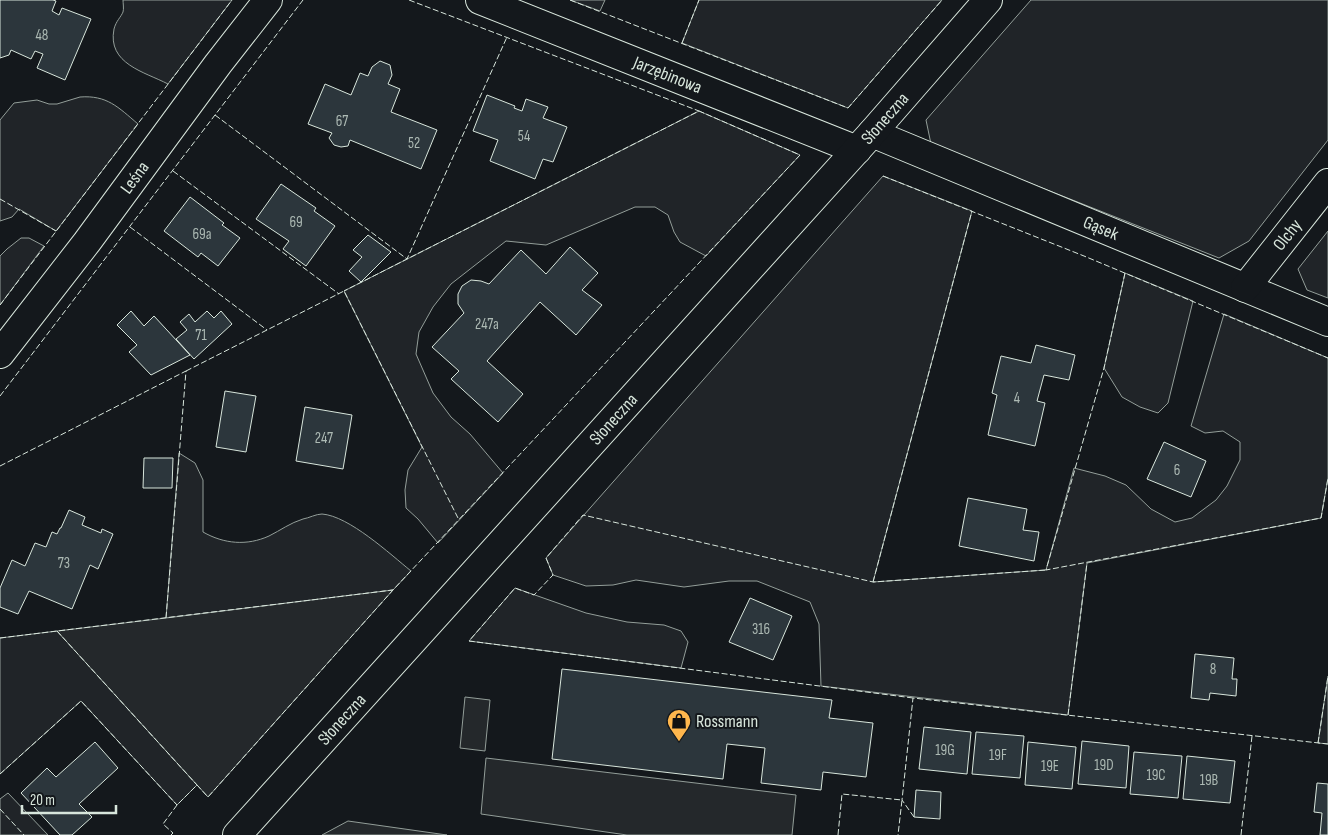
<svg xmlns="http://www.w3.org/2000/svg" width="1328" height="835" font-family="'Sofia Sans Condensed',sans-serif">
<rect width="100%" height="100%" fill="#14181c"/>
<path fill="#202428" stroke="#939e99" d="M 123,0 L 232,0 L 168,84 C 145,72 107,64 114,29 C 116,21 121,17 123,12 C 124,9 123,3 123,0 Z
M 570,0 L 605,0 L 600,11 Z
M 699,0 L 942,0 L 848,108 L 682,43 Z
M 1031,0 L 1328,0 L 1328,140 L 1249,241 L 1219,258 L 931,144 L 926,120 Z
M 80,97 C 107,95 118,107 138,124 L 56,231 L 19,209 L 12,217 L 0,221 L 0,120 L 14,103 L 37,100 L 49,104 L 57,104 Z
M 699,111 L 800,155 L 706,256 L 680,242 L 674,232 L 668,215 L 655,207 L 635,207 L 546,245 L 506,241 L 451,284 L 433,307 L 419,332 L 416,354 L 433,393 L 451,417 L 470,434 L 503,473 L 438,543 L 418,519 L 406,508 L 405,490 L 408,470 L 422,447 L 344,291 Z
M 883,176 L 972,211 L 873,582 L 1046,570 L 1074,468 L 1105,476 L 1126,485 L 1151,509 L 1175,522 L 1192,518 L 1216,500 L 1227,486 L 1240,460 L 1240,442 L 1223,431 L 1205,433 L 1191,426 L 1224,314 L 1328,358 L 1328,478 L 1321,518 L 1087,563 L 1068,715 L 821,686 L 819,624 L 810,602 L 757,581 L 729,581 L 684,587 L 636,580 L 613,585 L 586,586 L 553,575 L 546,558 Z
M 1328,231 L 1328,298 L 1307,290 L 1298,269 Z
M 21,238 L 29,238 L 44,246 L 0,305 L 0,256 L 7,249 Z
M 1125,273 L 1193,301 L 1168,403 L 1158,413 L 1140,407 L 1122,397 L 1104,368 Z
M 179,453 L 195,463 L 203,480 L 203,532 C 224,544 247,546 269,536 C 281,530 290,523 303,519 C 309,518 316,514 322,514 C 349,516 390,554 411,571 L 393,590 L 166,618 Z
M 515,588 L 586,613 L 627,622 L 664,625 L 681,631 L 688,642 L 681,668 L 469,641 Z
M 57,631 L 197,785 L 177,805 L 81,701 L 0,774 L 0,638 Z
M 1328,676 L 1328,744 L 1318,743 Z
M 8,793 L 48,835 L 0,835 L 0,799 Z"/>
<path fill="#24282b" stroke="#939e99" d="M 393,590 L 208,797 L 57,631 L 166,618 Z
M 465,697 L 490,700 L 485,751 L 460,748 Z
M 486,758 L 796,795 L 792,835 L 627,835 L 481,814 Z
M 348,821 L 447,835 L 322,835 Z"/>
<path fill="#2c363c" stroke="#d8e6dc" d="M 0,0 L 53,0 L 56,1 L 52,11 L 59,15 L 62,8 L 91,19 L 65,80 L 37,68 L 43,54 L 35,51 L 31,59 L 11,50 L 9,55 L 0,58 Z
M 380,61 L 390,65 L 392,75 L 388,84 L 400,89 L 391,112 L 437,130 L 421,169 L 350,140 L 348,146 L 341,147 L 334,145 L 329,138 L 332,133 L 308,124 L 325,84 L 351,95 L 360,73 L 368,76 L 372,67 Z
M 487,95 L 515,106 L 514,108 L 522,111 L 526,99 L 548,107 L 543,118 L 567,127 L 553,162 L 543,159 L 535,179 L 490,161 L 498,140 L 473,131 Z
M 281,184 L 316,208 L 314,211 L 335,226 L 306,266 L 283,249 L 289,241 L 256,219 Z
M 190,197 L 224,223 L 222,225 L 240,238 L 218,266 L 201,253 L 198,257 L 164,231 Z
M 368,235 L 391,252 L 361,282 L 349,271 L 362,257 L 353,250 Z
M 570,247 L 598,273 L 582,290 L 602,305 L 576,335 L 540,302 L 487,361 L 523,394 L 498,422 L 451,379 L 459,371 L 432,347 L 464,313 L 458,304 L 458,294 L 462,286 L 471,280 L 481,281 L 489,284 L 521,250 L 546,274 Z
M 131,311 L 144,326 L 154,316 L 190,355 L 151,375 L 129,352 L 137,345 L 117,325 Z
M 207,311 L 214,318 L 221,311 L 232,324 L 194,359 L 176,339 L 187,330 L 180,322 L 189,314 L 195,322 Z
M 1036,345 L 1075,355 L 1069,380 L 1044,375 L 1037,401 L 1045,403 L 1035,446 L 988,435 L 997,395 L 992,393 L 1001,356 L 1031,363 Z
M 225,391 L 256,396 L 246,452 L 216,447 Z
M 305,407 L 352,415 L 343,469 L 296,461 Z
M 1164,442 L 1206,461 L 1191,497 L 1147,479 Z
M 144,458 L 173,458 L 172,488 L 143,488 Z
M 968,498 L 1027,509 L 1023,530 L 1039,532 L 1034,561 L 959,546 Z
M 69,510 L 85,517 L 82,525 L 101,533 L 102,529 L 113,534 L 98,569 L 90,565 L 72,609 L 29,591 L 18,614 L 0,607 L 0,588 L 12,560 L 25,566 L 35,543 L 46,547 L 52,532 L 57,534 L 60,528 L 61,528 Z
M 750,598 L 792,616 L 773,660 L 729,642 Z
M 1195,654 L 1234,658 L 1232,679 L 1237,679 L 1236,696 L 1210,693 L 1209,700 L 1191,698 Z
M 562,669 L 832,700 L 829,718 L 873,723 L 866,777 L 823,772 L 821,790 L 761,783 L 765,748 L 727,744 L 723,779 L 552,759 Z
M 924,727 L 971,732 L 967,774 L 919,769 Z
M 976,732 L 1024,736 L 1020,778 L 972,774 Z
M 1082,741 L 1129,746 L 1126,788 L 1078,784 Z
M 95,742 L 118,768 L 79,804 L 92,817 L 72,835 L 60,835 L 21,793 L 47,768 L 56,777 Z
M 1028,742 L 1076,747 L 1072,789 L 1025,785 Z
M 1134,752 L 1182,756 L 1178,798 L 1130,794 Z
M 1187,756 L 1235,761 L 1230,803 L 1183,799 Z
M 1317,783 L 1328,784 L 1328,835 L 1320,835 L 1322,813 L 1314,812 Z
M 916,790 L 941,792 L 940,819 L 914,817 Z"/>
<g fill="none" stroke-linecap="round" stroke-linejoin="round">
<g stroke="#d8e6dc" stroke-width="30">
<g id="minor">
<path id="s1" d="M 480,0 L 857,150"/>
<path id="s2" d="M 872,133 L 1328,322"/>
<path id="s3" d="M 1245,288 L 1328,183"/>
<path id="s4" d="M 0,354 L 87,242 L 218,64 L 268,0"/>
</g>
</g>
<g stroke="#d8e6dc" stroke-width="30">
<g id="secondary">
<path id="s5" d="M 237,835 L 872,133 L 988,0"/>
</g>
</g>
<use href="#minor" stroke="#14181c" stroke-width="28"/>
<use href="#secondary" stroke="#14181c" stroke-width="28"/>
<path stroke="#d8e6dc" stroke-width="1" stroke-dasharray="6 2.5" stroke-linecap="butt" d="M 409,0 L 699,111
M 570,0 L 848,108 L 942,0
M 682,43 L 699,0
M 215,115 L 407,259 L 507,37
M 173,171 L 339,294
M 883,176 L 1084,256 L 1328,358
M 0,199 L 56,231
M 130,227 L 267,330
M 1125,273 L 1104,368 L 1046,570 L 1321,518 L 1328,478
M 0,305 L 232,0
M 186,371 L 344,291 L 459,520
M 0,396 L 303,0
M 0,466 L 186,371 L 166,618
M 873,582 L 972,211
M 57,631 L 197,785
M 0,638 L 393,590
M 913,698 L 469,641 L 515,588 L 534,595 L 553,575 L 546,558 L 583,515 L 873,582 L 1046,570
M 1068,715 L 1087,563
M 1318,743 L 1328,676
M 0,774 L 81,701 L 177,805
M 0,809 L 24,835
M 914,817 L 902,800 L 913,698 L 1328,744
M 171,835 L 173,833 L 163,824 L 177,805 L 197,785 L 208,797 L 393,590 L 800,155 L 699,111 L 344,291
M 838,835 L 842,794 L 902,800 L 898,835
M 1241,835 L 1252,736"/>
</g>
<defs>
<g id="shop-pin" transform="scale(1.25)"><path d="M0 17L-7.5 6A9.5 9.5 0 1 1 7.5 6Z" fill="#ffb74d" stroke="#14181c"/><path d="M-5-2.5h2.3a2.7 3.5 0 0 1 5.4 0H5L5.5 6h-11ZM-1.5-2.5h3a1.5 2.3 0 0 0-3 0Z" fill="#111"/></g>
</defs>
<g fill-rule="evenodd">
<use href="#shop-pin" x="679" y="721"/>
</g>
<g text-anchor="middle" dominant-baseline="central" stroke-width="4" stroke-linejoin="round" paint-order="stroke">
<g font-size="15" fill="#adbab4">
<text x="42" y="35">48</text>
<text x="342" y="121">67</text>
<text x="524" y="136">54</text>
<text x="414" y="143">52</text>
<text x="296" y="222">69</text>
<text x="202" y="234">69a</text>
<text x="487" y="324">247a</text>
<text x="201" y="335">71</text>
<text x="1017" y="398">4</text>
<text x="324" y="438">247</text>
<text x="1177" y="470">6</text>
<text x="64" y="563">73</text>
<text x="761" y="629">316</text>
<text x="1213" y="669">8</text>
<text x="945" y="750">19G</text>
<text x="998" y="755">19F</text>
<text x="1104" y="765">19D</text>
<text x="1050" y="766">19E</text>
<text x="1156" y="775">19C</text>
<text x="1209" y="780">19B</text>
</g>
<g font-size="18" fill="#d8e6dc" stroke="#14181c">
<text stroke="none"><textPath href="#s1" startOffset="202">Jarzębinowa</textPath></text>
<text stroke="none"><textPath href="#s5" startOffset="966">Słoneczna</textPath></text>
<text stroke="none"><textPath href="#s4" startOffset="222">Leśna</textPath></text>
<text stroke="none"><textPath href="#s2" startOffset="248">Gąsek</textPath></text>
<text stroke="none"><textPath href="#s3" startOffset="68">Olchy</textPath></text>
<text stroke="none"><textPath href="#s5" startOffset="561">Słoneczna</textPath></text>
<text stroke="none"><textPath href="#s5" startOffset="156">Słoneczna</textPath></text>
</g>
<g font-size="18" fill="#d8e6dc" stroke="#14181c" text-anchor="start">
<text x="696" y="721">Rossmann</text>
</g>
</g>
<path d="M22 805v8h94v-8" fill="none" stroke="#d8e6dc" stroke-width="2.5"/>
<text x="30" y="805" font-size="15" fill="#d8e6dc" stroke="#14181c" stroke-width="4" paint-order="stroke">20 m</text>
</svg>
